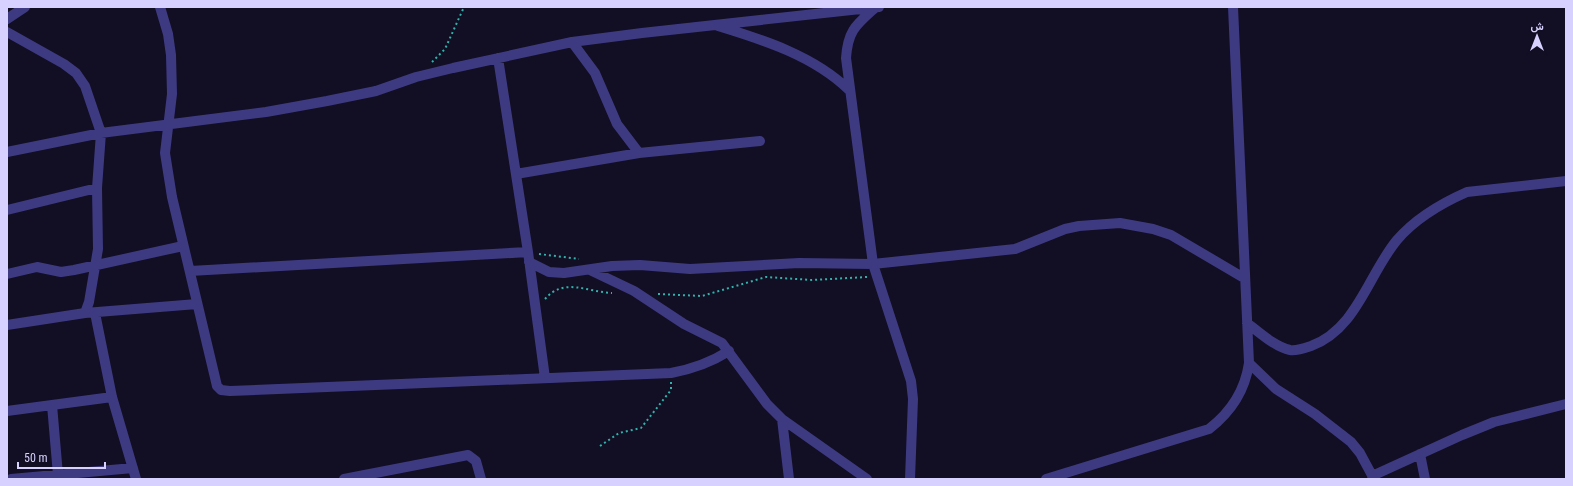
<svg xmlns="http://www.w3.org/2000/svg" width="1573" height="486" font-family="'Roboto Condensed',Vazirmatn,sans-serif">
<rect width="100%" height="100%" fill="#120e23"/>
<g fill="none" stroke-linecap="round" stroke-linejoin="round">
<path stroke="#31b2aa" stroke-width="2" stroke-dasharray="2 3" stroke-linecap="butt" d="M 432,62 L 445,49 L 464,7
M 539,254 L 579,259
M 658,294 L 702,296 L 766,277 L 812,280 L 867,277
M 545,299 C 564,277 587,292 612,293
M 600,446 L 619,433 L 641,428 L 671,390 L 671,382"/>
<path stroke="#3d3a81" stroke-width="10" d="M 160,7 L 168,34 L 171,55 L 172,94 L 165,153 L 172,197 L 217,386 L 221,390 L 230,391 L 671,373 C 693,369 710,363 729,351
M 876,7 C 856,25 848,30 846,58 L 873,264 L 911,381 L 913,399 L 910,479
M 7,19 L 25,7
M 718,26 C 764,40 814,56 849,90
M 7,32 L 64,64 L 76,73 L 85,86 L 101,133 L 97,188 L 98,249 L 89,302 L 85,313
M 572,42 L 595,73 L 617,124 L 639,153
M 498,58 L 528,252 L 545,378
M 7,152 L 101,133 L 266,112 L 327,101 L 376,91 L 416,77 L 453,68 L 572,42 L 642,33 L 879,7
M 516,174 L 639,153 L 760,141
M 7,210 L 97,188
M 529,262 L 549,272 L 564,273 L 612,266 L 640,265 L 690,269 L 799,263 L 873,264 L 1015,249 L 1065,229 L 1079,226 L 1120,223 L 1153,229 L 1171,235 L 1244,278
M 590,270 L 634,291 L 684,324 L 722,343 L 767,404 L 782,419 L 867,479
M 190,271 L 528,252
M 7,274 L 37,267 L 61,272 L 74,270 L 183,246
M 95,313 L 112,397 L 136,479
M 1247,323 C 1259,332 1275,347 1290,350 C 1297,351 1305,348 1311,346 C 1357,329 1368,275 1397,240 C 1415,219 1442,203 1467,192 L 1566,181
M 7,325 L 85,313 L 197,304
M 1249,363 L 1276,389 L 1315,414 L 1351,442 L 1360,453 L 1374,479
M 52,405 L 58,475
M 7,411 L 112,397
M 782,419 L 789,479
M 1420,454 L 1425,479
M 1372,476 L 1462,435 L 1494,422 L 1566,404
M 11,479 L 133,468
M 344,479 L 468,455 L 476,461 L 481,479
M 1046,479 L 1209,429 C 1231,412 1245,391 1249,363 L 1233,7"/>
</g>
<rect width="1573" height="486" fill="none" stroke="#d6d1fe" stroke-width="16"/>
<g transform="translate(1537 36)" stroke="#120e23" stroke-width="3" paint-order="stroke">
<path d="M0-3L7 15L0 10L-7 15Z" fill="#d6d1fe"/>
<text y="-6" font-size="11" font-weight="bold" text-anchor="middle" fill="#d6d1fe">ش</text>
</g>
<path d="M18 462v6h87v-6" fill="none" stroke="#d6d1fe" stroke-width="2"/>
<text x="24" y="462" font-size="12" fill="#d6d1fe" stroke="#120e23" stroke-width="3" paint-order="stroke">50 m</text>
</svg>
